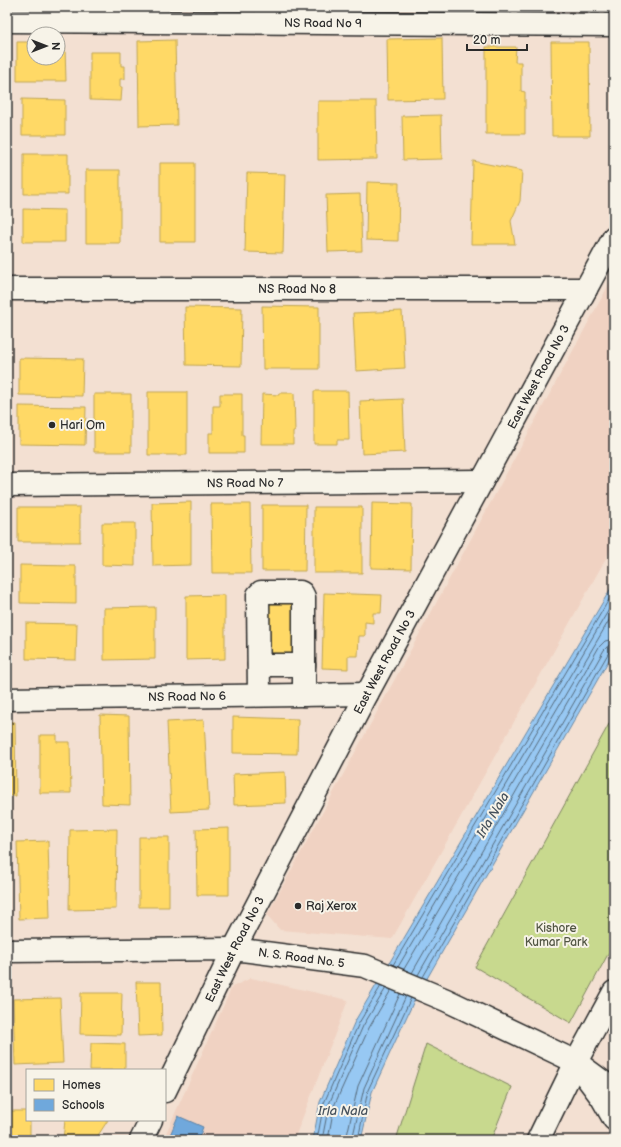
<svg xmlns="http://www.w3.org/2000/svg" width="621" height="1147" font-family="'Balsamiq Sans',sans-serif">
<rect width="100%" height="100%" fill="#f3e0d2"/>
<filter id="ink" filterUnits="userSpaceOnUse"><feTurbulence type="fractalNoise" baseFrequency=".025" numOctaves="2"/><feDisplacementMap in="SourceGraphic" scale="8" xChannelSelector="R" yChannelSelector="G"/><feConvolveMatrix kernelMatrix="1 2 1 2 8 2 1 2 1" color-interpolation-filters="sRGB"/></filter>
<g filter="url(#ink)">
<path fill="#f0d2c2" d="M 614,275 L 614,544 L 392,939 L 280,930 L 267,915 Z
M 251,978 L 348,1000 L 294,1140 L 163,1140 L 232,987 Z"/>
<path fill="#c8d98e" stroke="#7a825c" d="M 614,715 L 614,943 L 571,1023 L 475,967 Z
M 426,1044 L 512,1087 L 491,1140 L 396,1140 Z"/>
<path fill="#97c8f3" stroke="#6c89a3" d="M 614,583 L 614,651 L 413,1003 L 372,1092 L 361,1140 L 313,1140 L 320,1102 L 355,1021 Z"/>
<path fill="#ffd966" stroke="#bfa554" d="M 442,38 L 443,99 L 388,100 L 387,39 Z
M 175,40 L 177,125 L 139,126 L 138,41 Z
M 17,42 L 34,42 L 34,58 L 58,58 L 58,47 L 65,47 L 66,81 L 17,81 Z
M 551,42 L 589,42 L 590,136 L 552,136 Z
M 486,47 L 516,47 L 515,62 L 521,62 L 521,91 L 525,92 L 525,134 L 486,134 Z
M 90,52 L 121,52 L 121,66 L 125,66 L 125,79 L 120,79 L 120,87 L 122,87 L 121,101 L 90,100 Z
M 22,99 L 65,100 L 65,135 L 22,135 Z
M 318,101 L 376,101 L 377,159 L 318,160 Z
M 441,115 L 442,159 L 403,160 L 402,116 Z
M 24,154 L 68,154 L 68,194 L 24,194 Z
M 473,161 L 522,171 L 520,201 L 511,221 L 515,244 L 471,244 Z
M 160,163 L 195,163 L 195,242 L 160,242 Z
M 86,170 L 120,170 L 120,243 L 86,243 Z
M 247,173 L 285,174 L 283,253 L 245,252 Z
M 367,182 L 399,183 L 398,241 L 366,240 Z
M 360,194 L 362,251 L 328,252 L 326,195 Z
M 23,209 L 65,210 L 65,242 L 23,242 Z
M 262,306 L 319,307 L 319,369 L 263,369 Z
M 185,307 L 242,308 L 241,366 L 186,365 Z
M 402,311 L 405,368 L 356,371 L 353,313 Z
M 19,358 L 83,359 L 82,396 L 19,395 Z
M 314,391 L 348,391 L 349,440 L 337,440 L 337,444 L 314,444 Z
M 148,392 L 187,392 L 187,455 L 148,455 Z
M 279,393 L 294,393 L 295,432 L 293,432 L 293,444 L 261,444 L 262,394 L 279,395 Z
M 94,394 L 131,394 L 131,452 L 94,452 Z
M 220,394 L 242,394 L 242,435 L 244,435 L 244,453 L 209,453 L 209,433 L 213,433 L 213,406 L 220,406 Z
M 403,399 L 405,452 L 362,454 L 360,401 Z
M 19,406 L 86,407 L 85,445 L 19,444 Z
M 191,502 L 191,565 L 153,566 L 152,503 Z
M 372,503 L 412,504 L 411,569 L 371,568 Z
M 211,504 L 250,504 L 251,573 L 212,573 Z
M 262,505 L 306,505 L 305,571 L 262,571 Z
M 18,507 L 80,507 L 80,542 L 18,542 Z
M 314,507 L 362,507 L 362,573 L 314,573 Z
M 102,523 L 135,523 L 135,566 L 102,565 Z
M 20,565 L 76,566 L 76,604 L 20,603 Z
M 324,593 L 382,595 L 381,613 L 373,613 L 373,623 L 365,622 L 365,636 L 359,636 L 358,656 L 348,656 L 348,669 L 322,668 Z
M 225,595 L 225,659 L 186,660 L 186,596 Z
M 260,597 L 298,597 L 298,659 L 261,659 Z
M 155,607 L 155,659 L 104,660 L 104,608 Z
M 26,623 L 77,624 L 76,660 L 26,659 Z
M 100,715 L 129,716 L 130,805 L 102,804 Z
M 233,717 L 298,719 L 297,754 L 233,753 Z
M 204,720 L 209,810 L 171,812 L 167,722 Z
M 7,722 L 15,722 L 16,796 L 7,796 Z
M 40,735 L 57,735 L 57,742 L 70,742 L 71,793 L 40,793 Z
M 285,772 L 286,803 L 234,805 L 233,774 Z
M 229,828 L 229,895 L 197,895 L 196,829 Z
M 117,829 L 116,909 L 69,910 L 70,830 Z
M 139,837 L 169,837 L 169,907 L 139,907 Z
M 48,841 L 50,918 L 19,919 L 17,842 Z
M 136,982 L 161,982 L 162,1035 L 138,1036 Z
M 81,993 L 122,993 L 121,1035 L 80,1034 Z
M 60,998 L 63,1063 L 15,1065 L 13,999 Z
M 91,1043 L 125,1044 L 125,1070 L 90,1070 Z
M 7,1111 L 27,1111 L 27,1120 L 30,1120 L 30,1140 L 7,1140 Z
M 65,1120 L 108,1120 L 95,1140 L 63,1140 Z"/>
<path fill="#6fa8dc" stroke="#5b82a7" d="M 178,1116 L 203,1127 L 198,1140 L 168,1140 Z"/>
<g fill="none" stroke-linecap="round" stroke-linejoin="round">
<path stroke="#566a7b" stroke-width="1" d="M 393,965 L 614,591
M 398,967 L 614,601
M 404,969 L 614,612
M 412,973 L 599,647 L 605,641 L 614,639
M 418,975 L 604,650 L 608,646 L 614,645
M 423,977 L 609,652 L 614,650
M 317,1140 L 324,1103 L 359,1023 L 381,986
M 322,1140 L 329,1104 L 363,1026 L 386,988
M 328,1140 L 334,1106 L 369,1028 L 391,990
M 346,1140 L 358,1086 L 400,994
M 352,1140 L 364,1088 L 406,996
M 358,1140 L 368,1090 L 411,998"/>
<g stroke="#2b2b2b" stroke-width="25">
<g id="minor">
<path id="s1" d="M 7,21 L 614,25"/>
<path id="s2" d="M 7,289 L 586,289"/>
<path id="s3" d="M 7,485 L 482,481"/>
<path d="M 259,665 L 304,665"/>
<path d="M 259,695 L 258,595 L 261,592 L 300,592 L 302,593 L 304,597 L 304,695"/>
<path id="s4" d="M 7,699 L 367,694"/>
<path id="s5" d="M 7,951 L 234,949 L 365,966 L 446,1000 L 576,1062 L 614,1090"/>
<path d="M 587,1078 L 602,1098 L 614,1119"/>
<path id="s6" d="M 165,1091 L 234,949 L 367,694 L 614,237"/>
<path d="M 141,1140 L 151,1120"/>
<path d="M 538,1140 L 576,1062 L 614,992"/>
</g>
</g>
<use href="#minor" stroke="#f7f3e8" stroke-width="22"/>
</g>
</g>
<g fill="#2b2b2b" stroke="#f7f3e8" stroke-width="1.5">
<circle cx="52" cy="425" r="4"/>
<circle cx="298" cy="906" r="4"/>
</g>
<g text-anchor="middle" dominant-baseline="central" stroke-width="4" stroke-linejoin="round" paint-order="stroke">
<g font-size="12" fill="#2b2b2b" stroke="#f7f3e8">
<text stroke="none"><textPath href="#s1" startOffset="316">NS Road No 9</textPath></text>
<text stroke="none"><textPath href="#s2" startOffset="290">NS Road No 8</textPath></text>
<text stroke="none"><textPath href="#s6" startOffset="806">East West Road No 3</textPath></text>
<text stroke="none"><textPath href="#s3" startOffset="238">NS Road No 7</textPath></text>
<text stroke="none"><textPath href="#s6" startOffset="482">East West Road No 3</textPath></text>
<text stroke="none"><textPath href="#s4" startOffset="180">NS Road No 6</textPath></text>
<text stroke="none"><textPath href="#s6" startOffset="158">East West Road No 3</textPath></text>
<text stroke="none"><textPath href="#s5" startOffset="295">N. S. Road No. 5</textPath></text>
</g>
<g font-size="12" fill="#2b2b2b" stroke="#f7f3e8" text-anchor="start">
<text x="60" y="425">Hari Om</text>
<text x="306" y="906">Raj Xerox</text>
</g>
<g font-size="12" fill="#525644" stroke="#f7f3e8">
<text x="556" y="928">Kishore<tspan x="556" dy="14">Kumar Park</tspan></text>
</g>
<g font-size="13" font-style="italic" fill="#46525d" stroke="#f7f3e8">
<text transform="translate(493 815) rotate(-59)">Irla Nala</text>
<text x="343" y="1111">Irla Nala</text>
</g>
</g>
<rect width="621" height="1147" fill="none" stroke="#f7f3e8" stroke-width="24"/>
<rect x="12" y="12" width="597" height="1123" fill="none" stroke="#2b2b2b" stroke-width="1.5" filter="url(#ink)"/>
<rect x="26" y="1069" width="140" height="52" fill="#f7f3e8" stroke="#a5a39c"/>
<rect x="34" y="1079" width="20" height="12" fill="#ffd966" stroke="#a5a39c"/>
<text x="62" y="1089" font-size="12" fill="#2b2b2b">Homes</text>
<rect x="34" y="1099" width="20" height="12" fill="#6fa8dc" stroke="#a5a39c"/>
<text x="62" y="1109" font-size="12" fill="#2b2b2b">Schools</text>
<g transform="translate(46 46) rotate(90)"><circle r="19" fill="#f7f3e8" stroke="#a5a39c"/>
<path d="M0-3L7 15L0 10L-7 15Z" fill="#2b2b2b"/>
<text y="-6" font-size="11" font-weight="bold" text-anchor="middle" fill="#2b2b2b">N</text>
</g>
<path d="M467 44v6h60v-6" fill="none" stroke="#2b2b2b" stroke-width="2"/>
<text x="473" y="44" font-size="12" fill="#2b2b2b" stroke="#f7f3e8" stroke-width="3" paint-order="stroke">20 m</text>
</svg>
